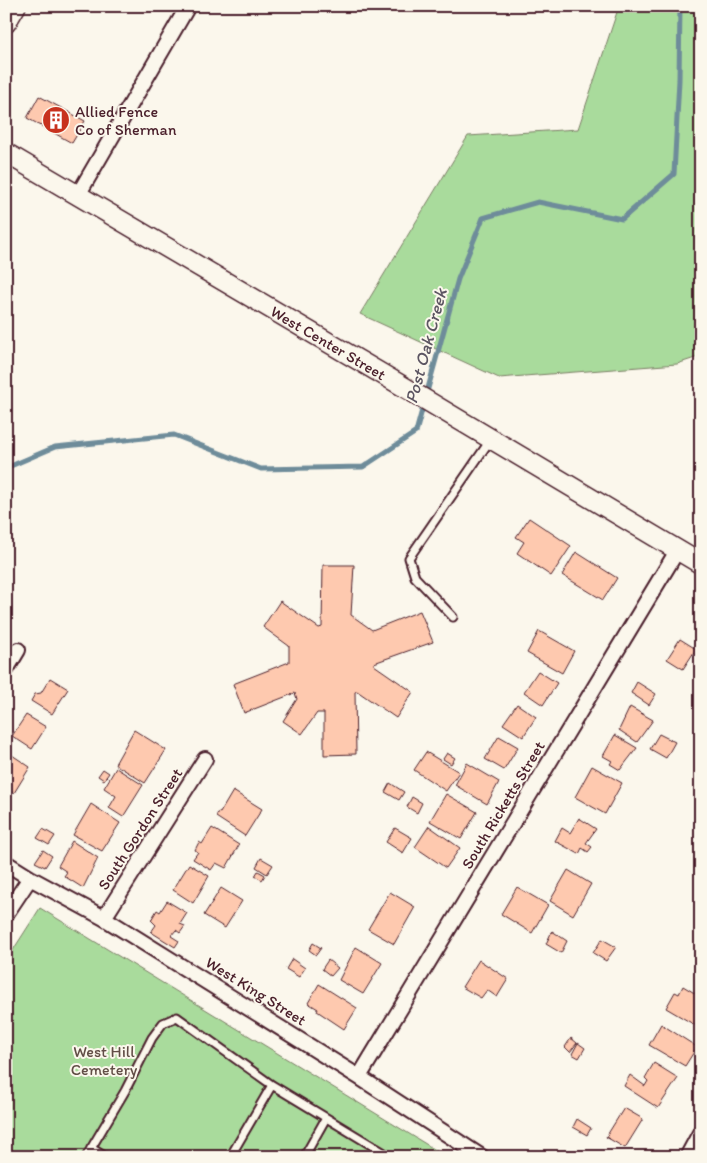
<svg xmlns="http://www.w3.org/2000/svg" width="707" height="1163" font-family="Itim,sans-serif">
<rect width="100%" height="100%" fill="#fbf7ec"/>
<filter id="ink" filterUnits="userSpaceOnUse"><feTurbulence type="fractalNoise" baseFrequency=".02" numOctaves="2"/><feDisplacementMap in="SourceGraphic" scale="10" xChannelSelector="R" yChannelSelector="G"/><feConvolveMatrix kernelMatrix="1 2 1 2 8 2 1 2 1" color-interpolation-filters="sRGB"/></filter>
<g filter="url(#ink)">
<path fill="#a9db9c" stroke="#7a7d64" d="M 619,6 L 701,6 L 701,356 L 677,364 L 499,378 L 360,314 L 468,136 L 578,129 Z
M 40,908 L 447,1157 L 6,1157 L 6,961 Z"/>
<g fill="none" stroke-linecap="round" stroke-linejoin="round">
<path stroke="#6e8c9a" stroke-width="5" d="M 6,468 L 55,447 L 174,435 L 261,469 L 363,467 L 416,432 L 458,279 L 483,218 L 538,202 L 622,219 L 674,174 L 679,80 L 680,6"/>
</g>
<path fill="#fec9af" stroke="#4a1f2b" d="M 39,96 L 85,121 L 72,143 L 27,118 Z
M 529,518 L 571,546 L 551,576 L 517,553 L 524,542 L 516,537 Z
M 576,552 L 617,578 L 603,600 L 562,575 Z
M 323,565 L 354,565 L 351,615 L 372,630 L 420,611 L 433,642 L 374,663 L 374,665 L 413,692 L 396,718 L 357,691 L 355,692 L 356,754 L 324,755 L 324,713 L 317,713 L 302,734 L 283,721 L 297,699 L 295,693 L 244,713 L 233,684 L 289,662 L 289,646 L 263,627 L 280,601 L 319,628 L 322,627 Z
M 539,631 L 574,651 L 562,673 L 527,653 Z
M 680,639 L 696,649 L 683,669 L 667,659 Z
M 538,671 L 557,683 L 543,705 L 524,692 Z
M 50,678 L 68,689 L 52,714 L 31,701 L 35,694 L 41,693 Z
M 637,682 L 656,694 L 649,705 L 631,693 Z
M 517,704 L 536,717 L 523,737 L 503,724 Z
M 630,707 L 653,720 L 637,742 L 619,730 Z
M 26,715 L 46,727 L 32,749 L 12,736 Z
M 134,730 L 166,750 L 145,783 L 115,764 Z
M 659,734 L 675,742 L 666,758 L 650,749 Z
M 615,735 L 637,748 L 620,770 L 610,764 L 612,761 L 603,756 Z
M 499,736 L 518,747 L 504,770 L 485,759 Z
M 6,751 L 30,767 L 14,793 L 6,788 Z
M 426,752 L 459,772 L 446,791 L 414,770 Z
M 447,753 L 455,758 L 451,764 L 443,759 Z
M 467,763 L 499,782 L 487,804 L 455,785 Z
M 592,766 L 622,783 L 605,814 L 575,797 Z
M 116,768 L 143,785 L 123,817 L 109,808 L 116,796 L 104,788 Z
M 103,769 L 109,773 L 104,780 L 98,776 Z
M 390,783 L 404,792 L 399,800 L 385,792 Z
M 233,791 L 262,809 L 245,836 L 216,817 L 218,812 L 220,813 Z
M 446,794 L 477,812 L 461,839 L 430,821 Z
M 412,797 L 422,803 L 417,813 L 407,807 Z
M 91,804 L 120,823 L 102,851 L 73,835 Z
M 579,818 L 596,829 L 586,843 L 592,847 L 588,852 L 582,848 L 579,854 L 555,841 L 562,828 L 570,833 Z
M 429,826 L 460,848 L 446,868 L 415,847 Z
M 212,828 L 239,845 L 226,868 L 216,863 L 211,870 L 193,859 L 198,852 L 195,850 L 199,842 L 202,844 Z
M 395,828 L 412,838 L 403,853 L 386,842 Z
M 43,829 L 55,836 L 49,845 L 37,838 Z
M 72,841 L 98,858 L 83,888 L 64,876 L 67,872 L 58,866 Z
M 43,850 L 52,856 L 45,867 L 35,862 Z
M 261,858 L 273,865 L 267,874 L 256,867 Z
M 189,864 L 209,876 L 193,903 L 173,890 Z
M 568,870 L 591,884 L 573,915 L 550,901 Z
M 258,871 L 265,875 L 262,880 L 255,876 Z
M 517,887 L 548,905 L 532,933 L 501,914 Z
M 221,888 L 242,901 L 225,928 L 204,915 Z
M 390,892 L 415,907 L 394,944 L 368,929 Z
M 167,901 L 187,913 L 180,924 L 185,926 L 180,933 L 176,930 L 171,936 L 179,941 L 175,947 L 151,932 L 156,925 L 151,920 L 157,910 L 160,912 Z
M 552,931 L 567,941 L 561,953 L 546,944 Z
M 602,939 L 616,947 L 606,961 L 593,953 Z
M 313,943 L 321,948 L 316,955 L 309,950 Z
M 356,947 L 382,963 L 363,994 L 339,980 Z
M 292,959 L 305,968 L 299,977 L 286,969 Z
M 328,960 L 338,968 L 331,976 L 322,969 Z
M 479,960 L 508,979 L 497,997 L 487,990 L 481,998 L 462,987 Z
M 319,984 L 357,1008 L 344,1029 L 317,1011 L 318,1009 L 308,1003 Z
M 683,986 L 701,997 L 700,1028 L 666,1008 L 675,992 L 679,994 Z
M 661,1024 L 697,1047 L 685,1066 L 649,1045 Z
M 571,1038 L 577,1043 L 570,1052 L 565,1047 Z
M 578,1043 L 585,1048 L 579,1058 L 572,1054 Z
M 654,1063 L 678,1078 L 658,1108 L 624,1086 L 630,1075 L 645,1086 L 648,1081 L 645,1078 Z
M 624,1108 L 643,1119 L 625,1148 L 606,1137 Z
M 577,1119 L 591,1128 L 587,1135 L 573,1127 Z"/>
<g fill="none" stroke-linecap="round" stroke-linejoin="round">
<g stroke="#4a1f2b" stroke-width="11">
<path id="lane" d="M 453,617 L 415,577 L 409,558 L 491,439
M 91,1148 L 106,1157
M 86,1157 L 125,1091 L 152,1038 L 163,1023 L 177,1017 L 272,1085 L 391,1157
M 230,1157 L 272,1085
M 304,1157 L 326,1118"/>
</g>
<g stroke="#4a1f2b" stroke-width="18">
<path id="street" d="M 78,195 L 188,6
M 6,670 L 18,650
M 6,863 L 30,878 L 104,918 L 359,1077 L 482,1157
M 6,914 L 30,878
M 104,918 L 205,759
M 359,1077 L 677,551
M 687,1157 L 701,1131"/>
</g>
<g stroke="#4a1f2b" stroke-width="22">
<g id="secondary">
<path d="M 6,23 L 16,6"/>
<path id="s1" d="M 6,153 L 399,384 L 701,564"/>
</g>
</g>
<use href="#lane" stroke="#fbf7ec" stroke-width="7"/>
<use href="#street" stroke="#fbf7ec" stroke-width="14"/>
<use href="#secondary" stroke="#fbf7ec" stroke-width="19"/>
</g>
</g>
<defs>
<g id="building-disc" transform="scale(1.4375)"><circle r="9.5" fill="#c8321e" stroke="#fbf7ec"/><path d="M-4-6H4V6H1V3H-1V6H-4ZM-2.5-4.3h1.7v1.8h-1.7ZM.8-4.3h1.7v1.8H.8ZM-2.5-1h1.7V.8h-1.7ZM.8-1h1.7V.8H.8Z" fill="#fff"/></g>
</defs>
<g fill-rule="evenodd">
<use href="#building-disc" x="56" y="120"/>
</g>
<g text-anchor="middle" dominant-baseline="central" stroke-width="4" stroke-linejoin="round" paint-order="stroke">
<g font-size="16" fill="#4a1f2b" stroke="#fbf7ec" text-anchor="start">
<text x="75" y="111">Allied Fence<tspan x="75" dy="18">Co of Sherman</tspan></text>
</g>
<g font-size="16" fill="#4a1f2b" stroke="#fbf7ec">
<text stroke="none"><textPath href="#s1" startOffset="374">West Center Street</textPath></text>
<text transform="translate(503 805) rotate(-59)">South Ricketts Street</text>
<text transform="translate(140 829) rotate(-57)">South Gordon Street</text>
<text transform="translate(256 991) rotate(32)">West King Street</text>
</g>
<g font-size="16" fill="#624e47" stroke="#fbf7ec">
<text x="104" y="1051">West Hill<tspan x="104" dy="18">Cemetery</tspan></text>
</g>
<g font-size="18" font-style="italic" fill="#5c5562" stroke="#fbf7ec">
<text transform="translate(426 346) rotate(-75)">Post Oak Creek</text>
</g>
</g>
<rect width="707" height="1163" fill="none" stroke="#fbf7ec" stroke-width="25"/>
<rect x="12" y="12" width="682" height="1138" fill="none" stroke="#4a1f2b" stroke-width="2" filter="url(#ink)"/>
</svg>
